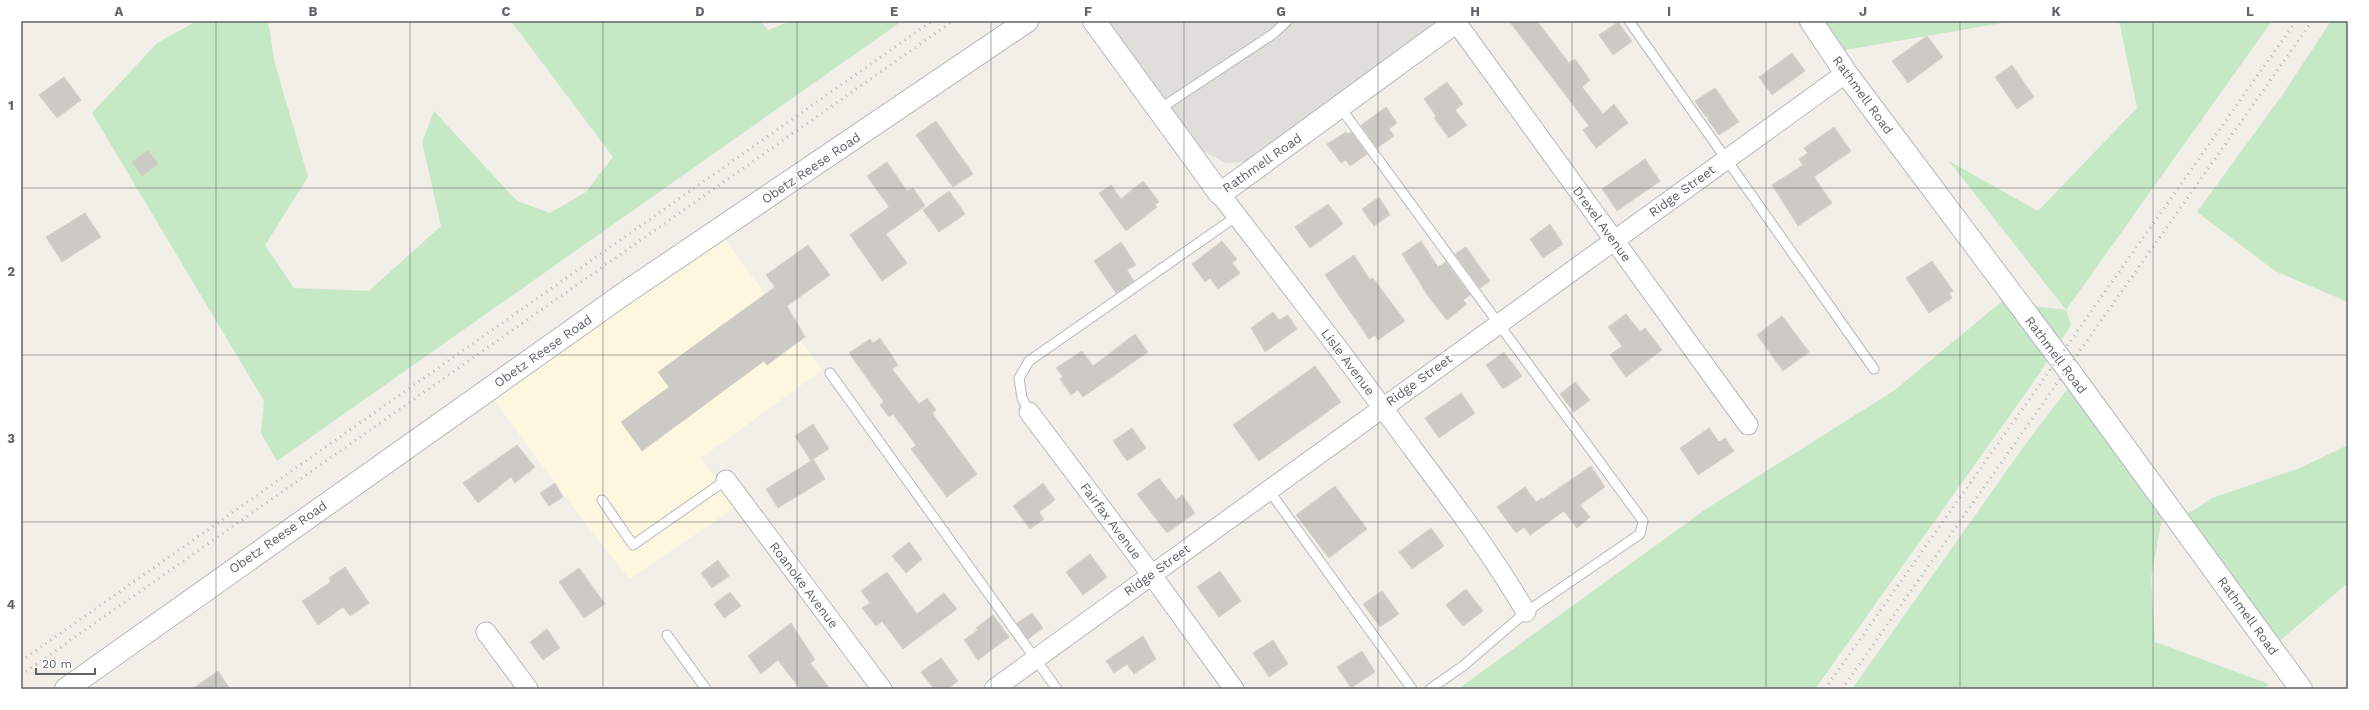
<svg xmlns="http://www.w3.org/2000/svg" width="2369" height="710" font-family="'Work Sans',sans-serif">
<rect width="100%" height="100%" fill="#f1efe8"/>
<path fill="#fef7e0" d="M 723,238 L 822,370 L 701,458 L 736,507 L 629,579 L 578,514 L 492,397 Z"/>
<path fill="#e0deda" d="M 1105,21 L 1441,21 L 1246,162 L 1226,163 L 1198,148 Z"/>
<path fill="#c5e8c5" d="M 197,21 L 268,21 L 275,64 L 308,177 L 265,245 L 294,288 L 369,291 L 441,226 L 422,142 L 434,111 L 517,201 L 550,213 L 586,192 L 613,157 L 511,21 L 760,21 L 768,30 L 791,21 L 902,21 L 277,461 L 261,433 L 264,401 L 92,113 L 157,43 Z
M 1825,21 L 2001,21 L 2002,23 L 1845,50 Z
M 2117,21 L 2272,21 L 2066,310 L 2071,325 L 2035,380 L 1815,689 L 1458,689 L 1706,509 L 1895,390 L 2001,302 L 2066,310 L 1949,161 L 2038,211 L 2137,108 L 2120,25 Z
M 2331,21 L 2348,21 L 2348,302 L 2275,271 L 2197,212 L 2283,94 Z
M 2068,388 L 2162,519 L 2151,578 L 2155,642 L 2269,684 L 2262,689 L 1852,689 L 2025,445 Z
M 2348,445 L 2348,583 L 2278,642 L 2186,515 L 2212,498 L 2300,468 Z"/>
<path fill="#cccac5" stroke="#d6d1c6" d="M 1509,21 L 1537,21 L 1569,63 L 1575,59 L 1590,80 L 1582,87 L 1603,114 L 1614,104 L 1628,123 L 1596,148 L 1583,130 L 1589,126 Z
M 1618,22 L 1632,41 L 1613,55 L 1599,35 Z
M 1927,36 L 1943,57 L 1908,83 L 1892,61 Z
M 1792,53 L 1805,71 L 1772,95 L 1759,77 Z
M 2012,65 L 2034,97 L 2017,109 L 1995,77 Z
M 64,77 L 81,100 L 57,118 L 39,95 Z
M 1447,82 L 1463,104 L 1455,110 L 1467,125 L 1449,138 L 1434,118 L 1436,116 L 1424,99 Z
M 1715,88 L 1739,122 L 1719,135 L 1708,120 L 1708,115 L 1706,117 L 1695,101 Z
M 1386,107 L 1397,123 L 1389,129 L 1394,136 L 1377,148 L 1361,125 Z
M 936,121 L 973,174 L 953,187 L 916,135 Z
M 1834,127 L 1851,151 L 1814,177 L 1832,203 L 1798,226 L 1772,185 L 1803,165 L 1799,159 L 1808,153 L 1804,148 Z
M 1346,132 L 1348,134 L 1351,132 L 1367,154 L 1350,166 L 1346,160 L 1341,163 L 1327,144 Z
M 148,150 L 158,164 L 142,176 L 132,162 Z
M 1645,159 L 1660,181 L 1617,211 L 1602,189 Z
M 887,162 L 907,191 L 913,188 L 925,206 L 886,234 L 907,263 L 882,281 L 850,235 L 889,207 L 867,176 Z
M 1143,181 L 1159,202 L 1155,205 L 1157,207 L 1126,231 L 1099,193 L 1111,185 L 1121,199 Z
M 949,191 L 965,214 L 939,232 L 923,210 Z
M 1379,197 L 1390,215 L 1374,226 L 1362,209 Z
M 1328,204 L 1343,224 L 1310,248 L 1295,227 Z
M 85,213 L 101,237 L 62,262 L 46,237 Z
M 1550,224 L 1563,244 L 1543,258 L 1530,239 Z
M 1222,241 L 1237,259 L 1232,263 L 1240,273 L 1218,289 L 1210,278 L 1205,282 L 1192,264 Z
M 1421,241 L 1438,267 L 1446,262 L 1470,295 L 1463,300 L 1467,304 L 1447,320 L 1428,296 L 1402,254 Z
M 1121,242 L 1136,265 L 1127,270 L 1134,281 L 1116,293 L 1094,261 Z
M 808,245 L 830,275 L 787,306 L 805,337 L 767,365 L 764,361 L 642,451 L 621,422 L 669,387 L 658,372 L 775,287 L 766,275 Z
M 1466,247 L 1490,281 L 1480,288 L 1455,254 Z
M 1354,255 L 1370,280 L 1373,278 L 1405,321 L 1378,340 L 1375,335 L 1369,339 L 1325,275 Z
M 1932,261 L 1953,291 L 1949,293 L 1952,298 L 1929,313 L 1906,278 Z
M 1273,312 L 1279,320 L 1288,315 L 1297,329 L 1265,352 L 1251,328 Z
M 1626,314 L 1640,332 L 1645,328 L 1662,350 L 1626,377 L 1610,355 L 1622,346 L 1608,327 Z
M 1782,316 L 1809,352 L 1783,371 L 1757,335 Z
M 1135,334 L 1148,352 L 1083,397 L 1078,390 L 1071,395 L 1060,379 L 1063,377 L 1056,368 L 1082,351 L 1093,366 Z
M 880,338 L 898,365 L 892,369 L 919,404 L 927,398 L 936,410 L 932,413 L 977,474 L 947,497 L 911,449 L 916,445 L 893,414 L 889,417 L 880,405 L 884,402 L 849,353 L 870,339 L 873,343 Z
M 1504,352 L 1522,376 L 1503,389 L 1486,365 Z
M 1315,366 L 1341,402 L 1259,461 L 1233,425 Z
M 1575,382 L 1590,400 L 1574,412 L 1560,394 Z
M 1461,393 L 1475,413 L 1439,438 L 1425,418 Z
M 813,424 L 829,449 L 813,459 L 825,479 L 778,508 L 766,489 L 811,461 L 795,436 Z
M 1132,428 L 1146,448 L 1127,461 L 1113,441 Z
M 1709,428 L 1719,442 L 1725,438 L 1734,451 L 1698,475 L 1680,448 Z
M 517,445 L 535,467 L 515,483 L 511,477 L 478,503 L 463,483 Z
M 1591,466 L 1605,487 L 1580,505 L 1590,517 L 1577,528 L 1564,511 L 1530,535 L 1524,527 L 1516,533 L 1497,507 L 1525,487 L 1536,502 L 1542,498 L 1543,499 Z
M 1159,478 L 1176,500 L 1182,495 L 1195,513 L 1167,533 L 1137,494 Z
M 555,483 L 563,497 L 549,506 L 540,493 Z
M 1043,483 L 1055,500 L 1039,512 L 1044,519 L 1030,529 L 1013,506 Z
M 1335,486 L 1367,529 L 1329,558 L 1296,515 Z
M 1431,528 L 1444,546 L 1412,569 L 1399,552 Z
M 909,542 L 922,559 L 906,573 L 892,556 Z
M 1090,554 L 1107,577 L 1083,595 L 1066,572 Z
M 718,560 L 729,576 L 712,588 L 701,573 Z
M 345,567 L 369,603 L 350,616 L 343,607 L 318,625 L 302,601 L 331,582 L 329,578 Z
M 579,568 L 605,604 L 584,618 L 559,582 Z
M 1220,571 L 1241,601 L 1219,617 L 1197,587 Z
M 887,572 L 917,614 L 944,593 L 957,609 L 903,649 L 882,621 L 876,626 L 862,608 L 870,603 L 861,591 Z
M 1466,589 L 1483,611 L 1463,626 L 1446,605 Z
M 1382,591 L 1399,614 L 1380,627 L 1363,604 Z
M 730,592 L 741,606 L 724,618 L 714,604 Z
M 1032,613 L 1043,628 L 1028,639 L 1017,623 Z
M 993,615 L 1009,637 L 978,660 L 964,640 L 978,630 L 976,628 Z
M 791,623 L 815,660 L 810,663 L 830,689 L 800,689 L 778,660 L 761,674 L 748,656 Z
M 547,629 L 560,648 L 543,660 L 530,642 Z
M 1143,636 L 1156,659 L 1134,674 L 1127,664 L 1114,673 L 1106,661 Z
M 1273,640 L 1288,664 L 1269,677 L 1253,653 Z
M 1362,651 L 1375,672 L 1351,688 L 1337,667 Z
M 941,658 L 958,681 L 948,689 L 934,689 L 921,672 Z
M 218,671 L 230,689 L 192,689 Z"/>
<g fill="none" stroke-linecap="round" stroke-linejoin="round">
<g stroke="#b5b8bc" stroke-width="11">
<path id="service" d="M 1629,21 L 1874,369
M 1340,107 L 1643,521 L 1640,534 L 1526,612 L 1463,666 L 1430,689
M 1158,110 L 1273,34 L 1287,21
M 830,373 L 1057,689
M 1029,412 L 1022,398 L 1019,378 L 1029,361 L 1237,216
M 1268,489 L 1412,689
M 602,500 L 633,545 L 726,480
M 667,635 L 706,689"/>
</g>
<g stroke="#b5b8bc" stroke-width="21">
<path id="minor" d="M 1456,22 L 1748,425
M 1220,194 C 1286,280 1352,365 1416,453 C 1455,505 1493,556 1526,612
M 1029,412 L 1151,574 L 1234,689
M 726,480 L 882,689
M 486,632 L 528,689
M 994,689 L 1846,73"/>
</g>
<g stroke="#b5b8bc" stroke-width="24">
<path id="tertiary" d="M 1094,21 L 1220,194 L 1457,21
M 1811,21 L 1846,73 L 2067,368 L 2301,689
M 66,689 L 625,293 L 1027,21"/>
</g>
<use href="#service" stroke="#fff" stroke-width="9"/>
<use href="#minor" stroke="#fff" stroke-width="19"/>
<use href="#tertiary" stroke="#fff" stroke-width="22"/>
<path stroke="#b6b7b8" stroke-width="3" stroke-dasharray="1 5" stroke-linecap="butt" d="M 21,661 L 932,21
M 21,675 L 953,21
M 1825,689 L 2296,21
M 1842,689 L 2312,21"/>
</g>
<path fill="none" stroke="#5f6368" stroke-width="1" stroke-opacity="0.55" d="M 216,21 L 216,689M 410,21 L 410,689M 603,21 L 603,689M 797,21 L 797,689M 991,21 L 991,689M 1184,21 L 1184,689M 1378,21 L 1378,689M 1572,21 L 1572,689M 1766,21 L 1766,689M 1960,21 L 1960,689M 2153,21 L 2153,689M 21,188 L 2348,188M 21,355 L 2348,355M 21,522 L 2348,522"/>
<g text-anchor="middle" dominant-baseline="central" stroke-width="3" stroke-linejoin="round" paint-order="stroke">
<g font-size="13" fill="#5f6368" stroke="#fff">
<text transform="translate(1863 95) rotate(54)">Rathmell Road</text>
<text transform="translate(1262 163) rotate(-35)">Rathmell Road</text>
<text transform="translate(811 168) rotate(-34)">Obetz Reese Road</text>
<text transform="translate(1682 191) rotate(-36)">Ridge Street</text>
<text transform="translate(1602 224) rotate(54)">Drexel Avenue</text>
<text transform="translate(543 351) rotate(-35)">Obetz Reese Road</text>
<text transform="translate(2056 355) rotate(53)">Rathmell Road</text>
<text transform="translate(1348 362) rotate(53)">Lisle Avenue</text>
<text transform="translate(1419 380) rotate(-36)">Ridge Street</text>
<text transform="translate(1111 521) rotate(53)">Fairfax Avenue</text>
<text transform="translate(278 537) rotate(-35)">Obetz Reese Road</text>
<text transform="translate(1157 570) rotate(-36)">Ridge Street</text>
<text transform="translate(804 585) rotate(53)">Roanoke Avenue</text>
<text transform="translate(2248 616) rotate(54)">Rathmell Road</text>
</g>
</g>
<rect width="2369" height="710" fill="none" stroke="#ffffff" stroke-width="44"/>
<path d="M36 668v6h59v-6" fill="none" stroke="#5f6368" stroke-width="2"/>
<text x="42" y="668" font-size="12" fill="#5f6368" stroke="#ffffff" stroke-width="3" paint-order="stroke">20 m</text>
<rect x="22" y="22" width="2325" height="666" fill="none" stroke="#5f6368" stroke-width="1.5"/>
<g font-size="13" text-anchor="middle" font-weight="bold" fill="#5f6368">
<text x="119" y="16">A</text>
<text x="313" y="16">B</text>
<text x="506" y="16">C</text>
<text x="700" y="16">D</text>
<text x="894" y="16">E</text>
<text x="1088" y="16">F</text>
<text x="1281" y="16">G</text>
<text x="1475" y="16">H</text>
<text x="1669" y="16">I</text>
<text x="1863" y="16">J</text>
<text x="2056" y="16">K</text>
<text x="2250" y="16">L</text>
<text x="11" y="110">1</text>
<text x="11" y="276">2</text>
<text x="11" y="443">3</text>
<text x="11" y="609">4</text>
</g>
</svg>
